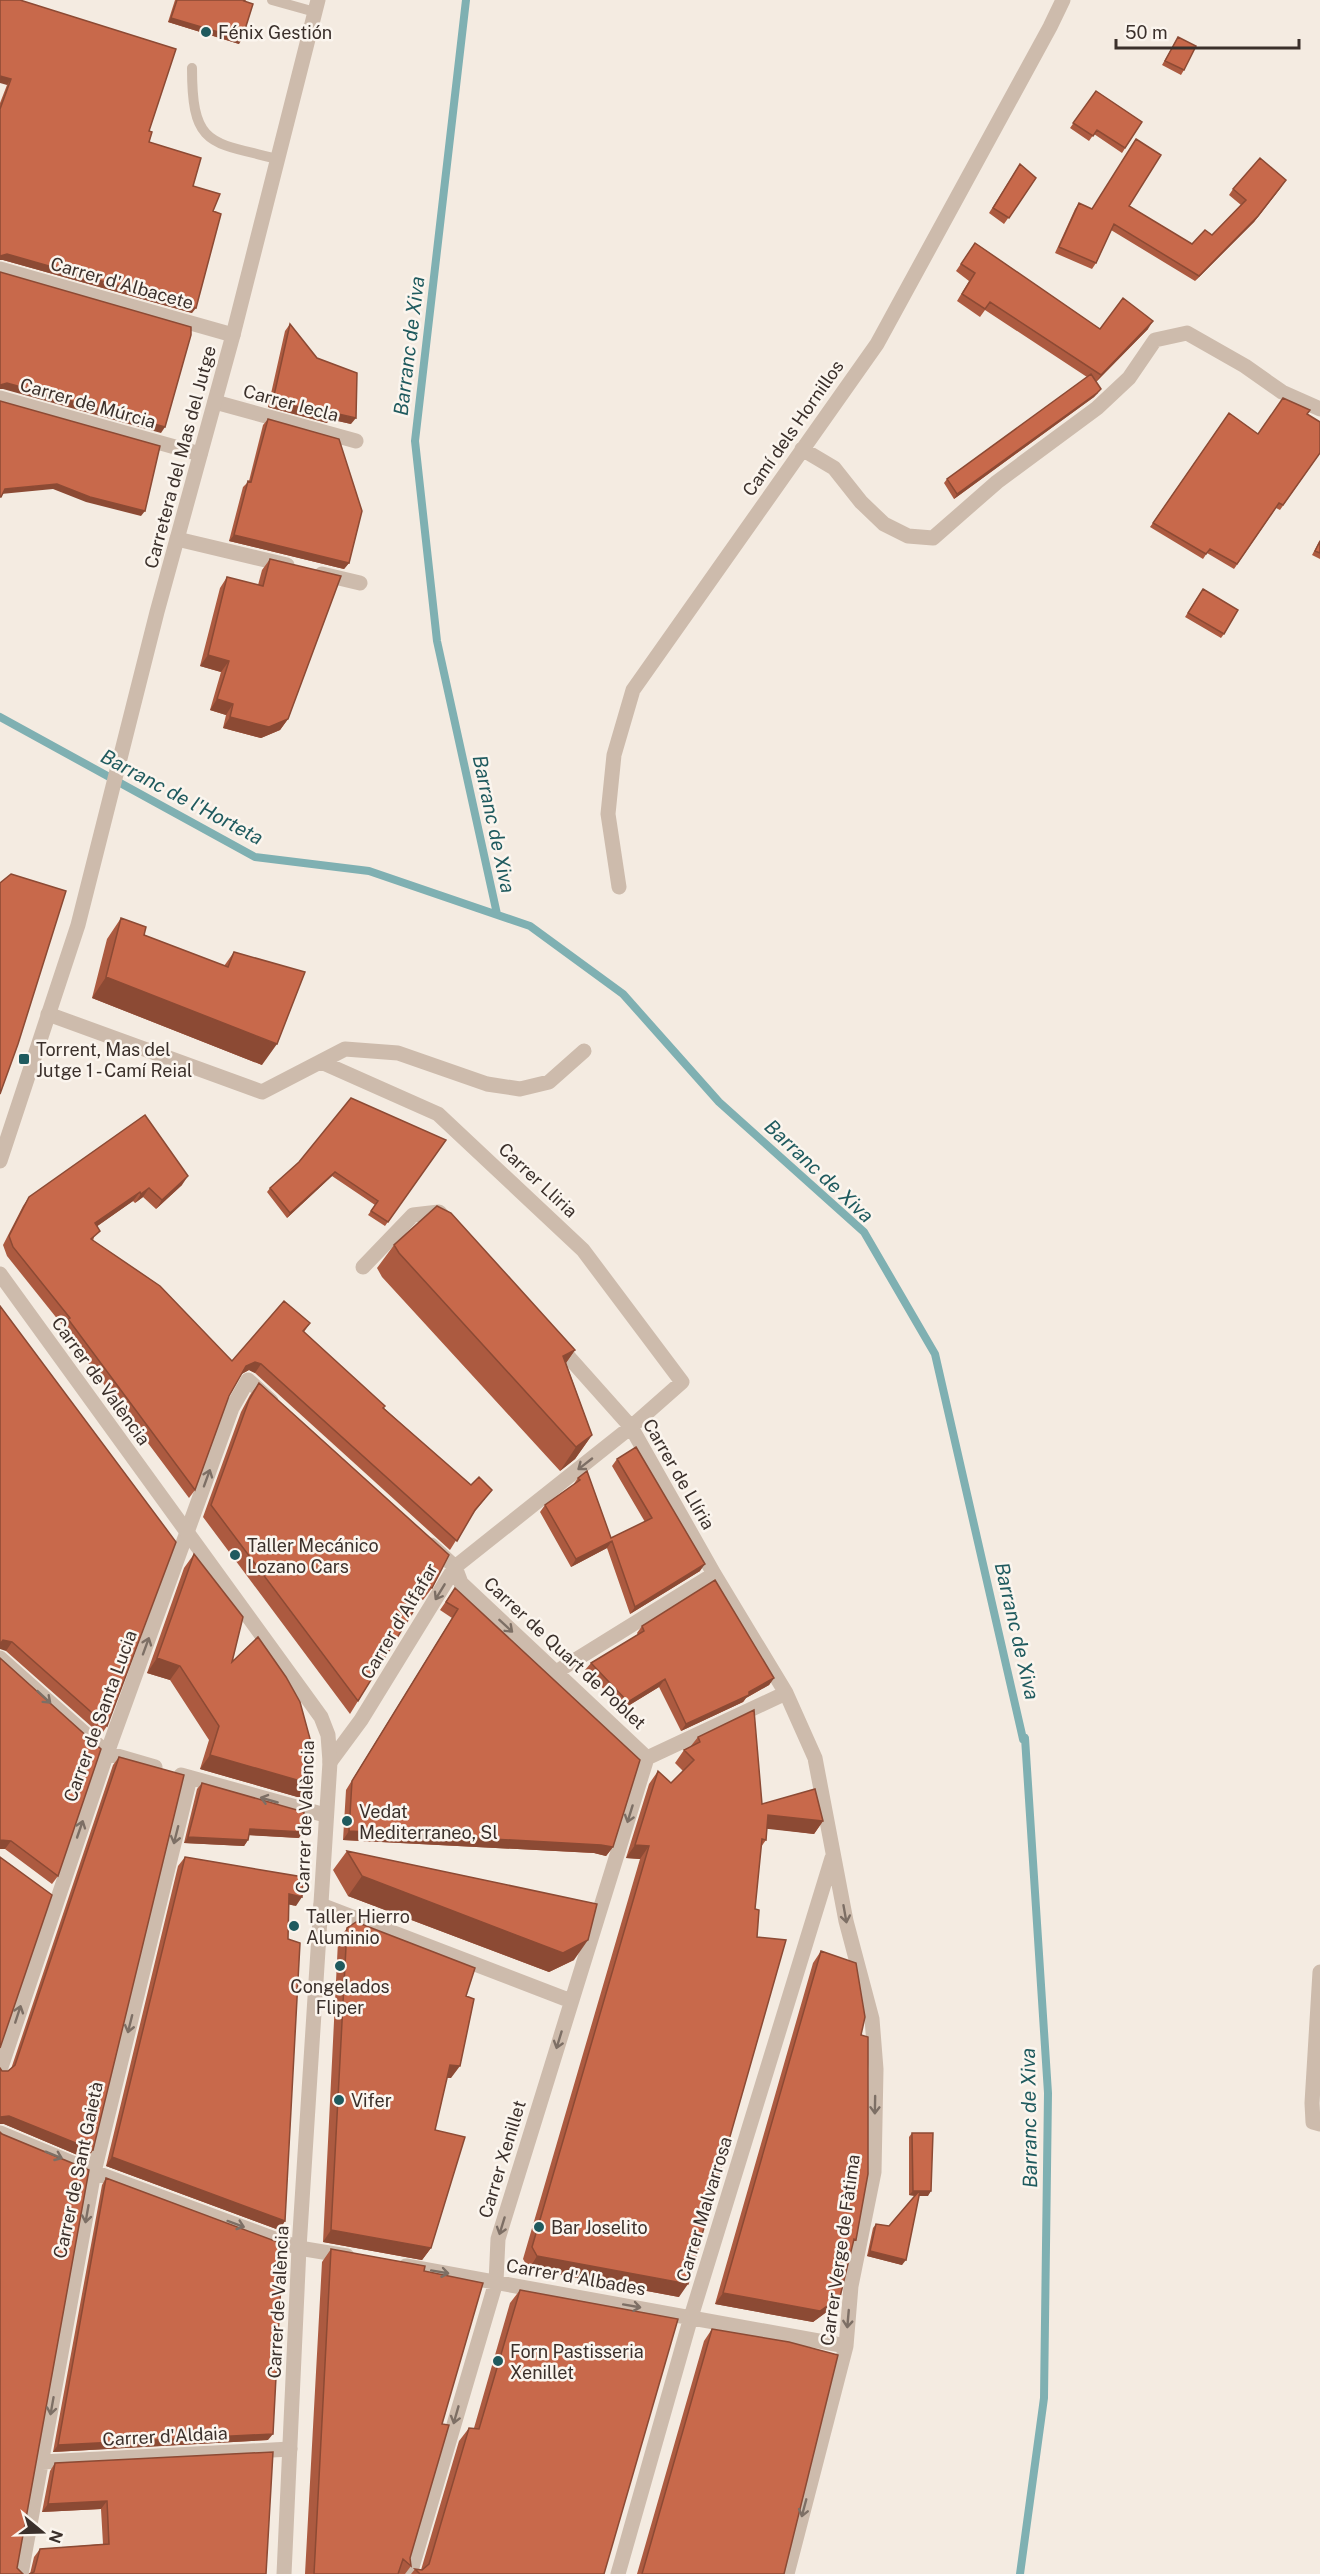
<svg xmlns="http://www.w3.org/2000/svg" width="1320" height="2574" font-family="'Public Sans',sans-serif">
<rect width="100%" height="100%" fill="#f4ebe1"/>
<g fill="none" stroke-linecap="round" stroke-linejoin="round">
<path stroke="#7fb0b2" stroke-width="8" d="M 466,0 L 415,441 L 437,641 L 497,914
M 0,717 L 255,857 L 369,871 L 530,926 L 623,994 L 719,1102 L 864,1232 L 935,1354 L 1023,1739 L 1025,1738 L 1048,2093 L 1044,2398 L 1020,2574"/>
<path stroke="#cdbbac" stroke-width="10" d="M 272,0 L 315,12
M 192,68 C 192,147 210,142 278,159"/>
<path stroke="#cdbbac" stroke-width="15" d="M 0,269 L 233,335
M 0,398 L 200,454
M 215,402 L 356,441
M 802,449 L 834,468 L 861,502 L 884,524 L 908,536 L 933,538 L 997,482 L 1097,408 L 1129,378 L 1155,340 L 1187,333 L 1245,366 L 1282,392 L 1320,409
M 177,539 L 287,565
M 322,574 L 360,583
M 619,887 L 608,814 L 614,755 L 633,690 L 877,344 L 1050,27 L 1063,0
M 48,1014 L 262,1092 L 345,1049 L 398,1053 L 487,1084 L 520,1089 L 549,1082 L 584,1051
M 321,1062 L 438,1114 L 583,1250 L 682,1382 L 631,1427 L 455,1567 L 361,1720 L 330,1762
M 363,1267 L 413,1215 L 439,1212 L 445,1219
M 557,1344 L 631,1427 L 714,1574 L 786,1693 L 815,1758 L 846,1921 L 872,2019 L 876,2069 L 874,2172 L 851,2286 L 846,2346 L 787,2574
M 431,1545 L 455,1567 L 461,1583 L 647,1758
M 0,1658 L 107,1753 L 155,1767
M 556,1672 L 714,1574
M 647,1758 L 786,1693
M 181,1775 L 325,1815
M 321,1905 L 571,2001
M 1320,1972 L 1312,2103 L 1313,2122 L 1320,2124
M 0,2070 L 107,1753 L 232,1408 L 248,1380 L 271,1401
M 0,2133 L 94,2172 L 299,2248 L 347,2256
M 406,2266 L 846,2346
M 42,2462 L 290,2449
M 21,2574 L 94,2172 L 190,1778
M 410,2574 L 496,2282 L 498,2239 L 647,1758
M 618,2574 L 691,2317 L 832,1858"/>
<path stroke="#cdbbac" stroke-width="15" d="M 0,1161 L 78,925 L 157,612 L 233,335 L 318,0
M 0,1274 L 321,1717 L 328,1735 L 330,1762 L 299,2248 L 284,2574"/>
</g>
<path fill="#ac5a40" d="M 0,0 L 149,131 L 149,142 L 193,186 L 213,211 L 192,313 L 3,260 L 0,260 L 0,103 L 7,85 Z
M 175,0 L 245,0 L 239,44 L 168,22 Z
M 1178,37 L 1184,70 L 1181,75 L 1162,65 Z
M 1096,91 L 1142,122 L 1122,153 L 1094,134 L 1089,141 L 1070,128 Z
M 1016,170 L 1036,178 L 1004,224 L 989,213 Z
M 1282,186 L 1254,222 L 1195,281 L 1111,230 L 1096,263 L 1092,269 L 1055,253 L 1075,209 L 1079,203 L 1092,209 L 1129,206 L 1192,244 L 1212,235 L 1241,205 L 1229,195 L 1233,189 Z
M 975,243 L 1100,329 L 1148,329 L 1096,382 L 1098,393 L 1094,397 L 954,499 L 944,483 L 947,479 L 1087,377 L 985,310 L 980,317 L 957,301 L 969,281 L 956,271 Z
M 290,324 L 351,424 L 329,419 L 327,423 L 268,407 L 285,331 Z
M 1229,413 L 1258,434 L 1307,414 L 1320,453 L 1280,510 L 1276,508 L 1234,569 L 1207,553 L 1203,559 L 1150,527 Z
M 268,419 L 349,563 L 344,569 L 229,541 L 243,487 L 249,481 L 263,425 Z
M 1320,540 L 1320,559 L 1312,555 Z
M 270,559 L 288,719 L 280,730 L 261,738 L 223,728 L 226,715 L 210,710 L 221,672 L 200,666 L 220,588 L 227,577 L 258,585 L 262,570 Z
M 1203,589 L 1224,634 L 1221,638 L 1185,617 Z
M 121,918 L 144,935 L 224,966 L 234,952 L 262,1065 L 92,998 L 107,939 Z
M 446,1140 L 385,1226 L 368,1215 L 375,1205 L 332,1176 L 287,1218 L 267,1192 L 270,1188 Z
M 182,1185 L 156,1209 L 143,1197 L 135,1203 L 133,1201 L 97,1226 L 93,1241 L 232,1361 L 310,1323 L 304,1332 L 384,1408 L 485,1499 L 472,1515 L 450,1550 L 255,1373 L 249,1370 L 241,1374 L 229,1396 L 195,1490 L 189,1498 L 62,1328 L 63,1326 L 7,1256 L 3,1245 L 23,1206 L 29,1197 Z
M 394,1245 L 575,1350 L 566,1363 L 592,1435 L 575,1459 L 560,1471 L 382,1277 L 377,1268 Z
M 0,1306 L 107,1726 L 101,1735 L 6,1651 Z
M 259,1383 L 432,1588 L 423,1600 L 421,1599 L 358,1701 L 350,1714 L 203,1517 L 241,1412 L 250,1395 Z
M 617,1459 L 700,1571 L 630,1614 L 607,1548 L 571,1567 L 540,1512 L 545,1505 L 573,1485 L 578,1478 L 587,1471 L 611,1538 L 645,1522 L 612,1466 Z
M 194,1554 L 232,1662 L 311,1784 L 301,1798 L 200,1769 L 209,1740 L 170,1680 L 147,1673 L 184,1568 Z
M 455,1588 L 613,1847 L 606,1856 L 594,1853 L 343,1840 L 346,1790 L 452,1618 L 440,1610 Z
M 642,1626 L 774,1678 L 769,1685 L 746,1698 L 743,1702 L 681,1731 L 659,1687 L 623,1709 L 585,1670 L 591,1663 L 638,1635 L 637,1633 Z
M 0,1658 L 58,1876 L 52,1884 L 5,1849 Z
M 698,1737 L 762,1804 L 823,1821 L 814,1834 L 767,1828 L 766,1840 L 761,1847 L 679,2297 L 529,2269 L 523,2259 L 640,1859 L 626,1858 L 649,1784 L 658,1771 L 671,1783 L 683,1771 L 675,1763 L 684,1750 L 690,1747 Z
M 119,1757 L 93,2150 L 87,2159 L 4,2124 L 0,2124 L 0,2068 L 2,2071 L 8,2071 L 11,2069 L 113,1765 Z
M 202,1783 L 299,1838 L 249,1835 L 248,1840 L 244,1846 L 184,1843 L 197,1789 Z
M 347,1851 L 574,1960 L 549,1972 L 348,1896 L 333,1870 Z
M 185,1857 L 296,1906 L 288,1904 L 285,2221 L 279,2230 L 106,2166 L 178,1866 Z
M 347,1928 L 466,1996 L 451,2078 L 447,2078 L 435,2130 L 431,2248 L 422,2260 L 323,2242 L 338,1941 Z
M 821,1951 L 861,2035 L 852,2245 L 832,2308 L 813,2322 L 715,2304 L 813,1963 Z
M 912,2133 L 928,2196 L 919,2196 L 902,2265 L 867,2256 L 873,2228 L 876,2224 L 889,2226 L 915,2196 L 909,2195 L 909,2137 Z
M 106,2178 L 268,2440 L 53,2452 L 102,2185 Z
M 331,2249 L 424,2271 L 442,2424 L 410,2558 L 411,2566 L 405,2574 L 305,2574 L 322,2262 Z
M 520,2290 L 604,2574 L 411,2574 L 415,2569 L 421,2570 L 459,2441 L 469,2428 L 474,2428 L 510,2303 Z
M 712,2329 L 784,2574 L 637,2574 L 704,2341 Z
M 55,2463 L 266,2574 L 30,2574 L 34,2557 L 40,2549 L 103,2544 L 101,2509 L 42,2512 L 50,2471 Z"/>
<path fill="#8c4a34" d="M 171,18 L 242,39 L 239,44 L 168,22 Z
M 0,76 L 11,79 L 7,85 L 0,83 Z
M 1282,186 L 1254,222 L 1195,281 L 1199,276 Z
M 7,254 L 196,308 L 192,313 L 3,260 L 0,260 L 0,256 Z
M 1153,321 L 1148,329 L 1095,383 L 1101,375 Z
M 7,383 L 165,427 L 161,433 L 3,389 L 0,389 L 0,385 Z
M 1101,389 L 1094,397 L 954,499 L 957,494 Z
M 273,400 L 356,418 L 351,424 L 329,419 L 327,423 L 268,407 Z
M 57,484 L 145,511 L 141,516 L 86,502 L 53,489 L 1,494 L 5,489 Z
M 234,535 L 349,563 L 344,569 L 229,541 Z
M 208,655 L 229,661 L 221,672 L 200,666 Z
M 217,699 L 233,704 L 226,715 L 210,710 Z
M 230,717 L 288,719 L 280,730 L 261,738 L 223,728 Z
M 106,977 L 277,1044 L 262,1065 L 92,998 Z
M 335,1172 L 332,1176 L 287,1218 L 290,1213 Z
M 188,1176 L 182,1185 L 156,1209 L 162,1200 Z
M 149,1188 L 143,1197 L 135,1203 L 141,1194 Z
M 140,1192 L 133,1201 L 89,1232 L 95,1223 Z
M 575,1350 L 558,1374 L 563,1356 Z
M 255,1362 L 261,1364 L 255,1373 L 249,1370 L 240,1375 L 246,1366 Z
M 592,1435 L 575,1459 L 560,1471 L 576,1447 Z
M 612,1541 L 607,1548 L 571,1567 L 576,1559 Z
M 705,1564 L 700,1571 L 630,1614 L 635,1607 Z
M 3,1640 L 12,1642 L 6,1651 L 0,1649 L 0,1644 Z
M 157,1658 L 180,1666 L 170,1680 L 147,1673 Z
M 774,1678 L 769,1685 L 746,1698 L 743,1702 L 681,1731 L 686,1724 L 749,1692 Z
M 665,1679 L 659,1687 L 623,1709 L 628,1702 Z
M 210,1755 L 311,1784 L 301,1798 L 200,1769 Z
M 768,1815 L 823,1821 L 814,1834 L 759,1828 Z
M 250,1829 L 303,1832 L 299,1838 L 246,1835 Z
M 349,1831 L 601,1845 L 613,1847 L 606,1856 L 594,1853 L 343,1840 Z
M 188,1837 L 248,1840 L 244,1846 L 184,1843 Z
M 1,1840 L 11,1841 L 5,1849 L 0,1849 L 0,1842 Z
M 635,1845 L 649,1846 L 640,1859 L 626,1858 Z
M 362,1876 L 588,1940 L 574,1960 L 549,1972 L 348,1896 Z
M 289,1894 L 302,1897 L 296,1906 L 282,1903 Z
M 450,2065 L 460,2066 L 451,2078 L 442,2077 Z
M 9,2116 L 93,2150 L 87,2159 L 4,2124 L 0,2124 L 0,2117 Z
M 112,2157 L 285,2221 L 279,2230 L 106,2166 Z
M 913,2191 L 919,2191 L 916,2196 L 909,2195 Z
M 920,2191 L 931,2191 L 928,2196 L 917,2196 Z
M 331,2230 L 431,2248 L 422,2260 L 323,2242 Z
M 870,2251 L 906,2260 L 902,2265 L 867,2256 Z
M 537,2256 L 688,2284 L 679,2297 L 529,2269 Z
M 723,2293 L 840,2297 L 832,2308 L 813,2322 L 715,2304 Z
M 273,2434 L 268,2440 L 53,2452 L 58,2445 Z
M 107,2501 L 101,2509 L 42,2512 L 48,2504 Z"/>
<path fill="#c8694b" stroke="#8c4a34" stroke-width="1.5" d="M 0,0 L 20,0 L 176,49 L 149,131 L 152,132 L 149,142 L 201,158 L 193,186 L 220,194 L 213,211 L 221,214 L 196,308 L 7,254 L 0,256 L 0,109 L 11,79 L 0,76 Z
M 177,0 L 245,0 L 244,1 L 253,4 L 242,39 L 171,18 Z
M 1178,37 L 1196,46 L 1184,70 L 1165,61 Z
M 1096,91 L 1142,122 L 1125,148 L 1097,130 L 1093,136 L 1073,123 Z
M 1136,139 L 1161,155 L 1129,206 L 1192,244 L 1205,230 L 1212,235 L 1246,200 L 1233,189 L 1260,158 L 1286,180 L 1258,216 L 1199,276 L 1114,224 L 1096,263 L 1059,247 L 1079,203 L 1092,209 Z
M 1020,164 L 1036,178 L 1009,218 L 993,208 Z
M 975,243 L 1100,329 L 1123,298 L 1153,321 L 1101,375 L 990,302 L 985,309 L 962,294 L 975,273 L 961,264 Z
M 0,272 L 191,327 L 191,335 L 165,427 L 7,383 L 0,385 Z
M 290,324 L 317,358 L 357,373 L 356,418 L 330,412 L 332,416 L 273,400 Z
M 1091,374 L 1101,389 L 1097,393 L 957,494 L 947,479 Z
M 1283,398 L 1310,410 L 1307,414 L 1320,422 L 1320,453 L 1283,505 L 1279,503 L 1237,564 L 1210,549 L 1206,554 L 1153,523 L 1229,413 L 1258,434 Z
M 0,401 L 160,446 L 145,511 L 90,497 L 57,484 L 5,489 L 1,497 L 0,497 Z
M 268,419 L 339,439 L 362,511 L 349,563 L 234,535 L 248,481 L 251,482 Z
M 1320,541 L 1320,553 L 1315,551 Z
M 270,559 L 341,576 L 288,719 L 269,727 L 230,717 L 233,704 L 217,699 L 229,661 L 208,655 L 227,577 L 263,586 Z
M 1203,589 L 1238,610 L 1224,634 L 1188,613 Z
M 11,874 L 66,891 L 18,1044 L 0,1094 L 0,883 Z
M 121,918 L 146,927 L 144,935 L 228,967 L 234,952 L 305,972 L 277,1044 L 106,977 Z
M 351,1098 L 446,1140 L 388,1222 L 371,1211 L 378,1201 L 335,1172 L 290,1213 L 270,1188 L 299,1162 Z
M 145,1115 L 188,1176 L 162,1200 L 149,1188 L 141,1194 L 140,1192 L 95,1223 L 100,1231 L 91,1239 L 160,1286 L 232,1361 L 284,1301 L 310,1323 L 303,1331 L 385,1406 L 383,1408 L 471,1485 L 479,1477 L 492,1490 L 475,1510 L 457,1541 L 261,1364 L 255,1362 L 246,1366 L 229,1396 L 195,1490 L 68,1319 L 70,1318 L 13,1247 L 9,1236 L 29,1197 Z
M 437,1206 L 451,1213 L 575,1350 L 563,1356 L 592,1435 L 576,1447 L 399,1253 L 394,1245 Z
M 0,1306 L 176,1542 L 107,1726 L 12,1642 L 3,1640 L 0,1644 Z
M 259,1383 L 449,1555 L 432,1588 L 429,1586 L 358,1701 L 211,1505 L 249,1400 Z
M 636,1447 L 705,1564 L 635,1607 L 612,1541 L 576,1559 L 545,1505 L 580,1480 L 578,1478 L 587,1471 L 611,1538 L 652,1518 L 617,1459 Z
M 194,1554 L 243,1617 L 232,1662 L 258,1637 L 286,1677 L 300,1702 L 312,1746 L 311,1784 L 210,1755 L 219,1726 L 180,1666 L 157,1658 Z
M 715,1580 L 774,1678 L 749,1692 L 749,1695 L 686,1724 L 665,1679 L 628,1702 L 591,1663 L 644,1631 L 642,1626 Z
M 455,1588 L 640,1760 L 613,1847 L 601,1845 L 349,1831 L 352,1781 L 458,1609 L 446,1602 Z
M 0,1658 L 101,1749 L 58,1876 L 11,1841 L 1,1840 L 0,1842 Z
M 754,1710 L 762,1804 L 815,1789 L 823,1821 L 768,1815 L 766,1840 L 762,1839 L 755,1909 L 759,1910 L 757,1937 L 786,1940 L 688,2284 L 537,2256 L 532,2247 L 649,1846 L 635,1845 L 658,1771 L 671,1783 L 694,1760 L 684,1750 L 700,1742 L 698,1737 Z
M 119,1757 L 184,1775 L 93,2150 L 9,2116 L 0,2117 L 0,2068 L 2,2071 L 8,2071 L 15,2065 Z
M 202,1783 L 304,1812 L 303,1832 L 250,1829 L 248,1840 L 188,1837 Z
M 347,1851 L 597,1904 L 588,1940 L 563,1953 L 362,1876 Z
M 0,1857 L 52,1895 L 0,2048 Z
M 185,1857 L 303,1877 L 302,1897 L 289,1894 L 288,1939 L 300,1943 L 285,2221 L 112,2157 Z
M 356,1922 L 475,1968 L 466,1996 L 474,1999 L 460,2066 L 450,2065 L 435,2130 L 465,2137 L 431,2248 L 331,2230 L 347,1928 Z
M 821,1951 L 856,1963 L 865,2017 L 861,2035 L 868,2037 L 868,2174 L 856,2240 L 854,2239 L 840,2297 L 820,2311 L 723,2293 Z
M 0,2132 L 2,2134 L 89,2170 L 17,2568 L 23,2574 L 0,2574 Z
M 912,2133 L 933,2133 L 931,2191 L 920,2191 L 906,2260 L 870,2251 L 876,2224 L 889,2226 L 919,2191 L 913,2191 Z
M 106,2178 L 283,2244 L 273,2434 L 58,2445 Z
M 331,2249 L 425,2266 L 424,2271 L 483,2283 L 442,2424 L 449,2425 L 410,2558 L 411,2566 L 403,2559 L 398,2574 L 314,2574 Z
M 520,2290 L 678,2319 L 604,2574 L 420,2574 L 415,2569 L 422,2570 L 429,2564 L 469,2428 L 479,2429 Z
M 712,2329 L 789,2342 L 838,2355 L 784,2574 L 642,2574 Z
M 273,2452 L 266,2574 L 29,2574 L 34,2572 L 40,2549 L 109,2544 L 107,2501 L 48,2504 L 55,2463 Z"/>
<defs><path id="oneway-shaft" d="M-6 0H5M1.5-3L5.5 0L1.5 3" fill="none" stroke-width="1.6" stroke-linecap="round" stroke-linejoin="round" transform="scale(1.5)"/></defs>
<g stroke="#7d6f65">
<use href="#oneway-shaft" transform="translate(585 1464) rotate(142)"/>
<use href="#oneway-shaft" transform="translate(207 1478) rotate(-70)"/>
<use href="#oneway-shaft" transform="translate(440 1592) rotate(121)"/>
<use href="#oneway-shaft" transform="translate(506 1626) rotate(43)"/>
<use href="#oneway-shaft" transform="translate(146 1646) rotate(-70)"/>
<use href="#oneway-shaft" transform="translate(44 1697) rotate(42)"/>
<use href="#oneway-shaft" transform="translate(269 1800) rotate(-164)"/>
<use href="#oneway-shaft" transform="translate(630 1814) rotate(107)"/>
<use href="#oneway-shaft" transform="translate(80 1829) rotate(-71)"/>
<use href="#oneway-shaft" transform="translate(176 1835) rotate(104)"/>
<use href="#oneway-shaft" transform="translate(845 1914) rotate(80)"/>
<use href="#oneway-shaft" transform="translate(18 2014) rotate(-72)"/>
<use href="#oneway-shaft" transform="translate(130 2024) rotate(104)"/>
<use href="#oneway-shaft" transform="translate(559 2040) rotate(107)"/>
<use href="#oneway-shaft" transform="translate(875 2105) rotate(91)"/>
<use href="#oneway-shaft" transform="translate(54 2155) rotate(22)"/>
<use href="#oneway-shaft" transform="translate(87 2214) rotate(100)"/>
<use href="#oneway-shaft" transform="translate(236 2224) rotate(20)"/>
<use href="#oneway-shaft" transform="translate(502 2226) rotate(107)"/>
<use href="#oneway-shaft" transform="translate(440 2272) rotate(10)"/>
<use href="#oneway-shaft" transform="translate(632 2306) rotate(10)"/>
<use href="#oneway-shaft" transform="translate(848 2319) rotate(95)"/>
<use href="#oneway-shaft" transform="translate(52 2406) rotate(100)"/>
<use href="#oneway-shaft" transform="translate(456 2415) rotate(106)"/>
<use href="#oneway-shaft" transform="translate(804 2508) rotate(105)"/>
</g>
<g fill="#1f5a5e" stroke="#fbf5ee" stroke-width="2">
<circle cx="206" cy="32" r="6"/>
<rect x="18" y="1053" width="12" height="12" rx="3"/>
<circle cx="235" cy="1555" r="6"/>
<circle cx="347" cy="1821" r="6"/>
<circle cx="294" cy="1926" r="6"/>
<circle cx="340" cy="1966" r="6"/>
<circle cx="339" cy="2100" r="6"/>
<circle cx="539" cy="2227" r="6"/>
<circle cx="498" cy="2361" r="6"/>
</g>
<g text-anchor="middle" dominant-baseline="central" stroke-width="5" stroke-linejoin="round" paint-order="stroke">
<g font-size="18" fill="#3b302b" stroke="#fbf5ee" text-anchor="start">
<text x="218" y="32">Fénix Gestión</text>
<text x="36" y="1049">Torrent, Mas del<tspan x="36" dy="21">Jutge 1 - Camí Reial</tspan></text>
<text x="247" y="1545">Taller Mecánico<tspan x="247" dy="21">Lozano Cars</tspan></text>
<text x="359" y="1811">Vedat<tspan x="359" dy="21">Mediterraneo, Sl</tspan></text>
<text x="306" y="1916">Taller Hierro<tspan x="306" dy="21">Aluminio</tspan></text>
<text x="340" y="1986" text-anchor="middle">Congelados<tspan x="340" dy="21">Fliper</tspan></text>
<text x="351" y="2100">Vifer</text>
<text x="551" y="2227">Bar Joselito</text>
<text x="510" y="2351">Forn Pastisseria<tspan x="510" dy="21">Xenillet</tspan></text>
</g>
<g font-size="18" fill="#3b302b" stroke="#fbf5ee">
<text transform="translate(122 283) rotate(16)">Carrer d'Albacete</text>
<text transform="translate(88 403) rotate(16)">Carrer de Múrcia</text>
<text transform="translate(291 403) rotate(15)">Carrer Iecla</text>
<text transform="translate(793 428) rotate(-55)">Camí dels Hornillos</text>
<text transform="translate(180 457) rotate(-75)">Carretera del Mas del Jutge</text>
<text transform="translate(538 1180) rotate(43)">Carrer Lliria</text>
<text transform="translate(101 1381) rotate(54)">Carrer de València</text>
<text transform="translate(679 1474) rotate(60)">Carrer de Llíria</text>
<text transform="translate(399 1621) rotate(-59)">Carrer d'Alfafar</text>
<text transform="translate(565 1653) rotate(43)">Carrer de Quart de Poblet</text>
<text transform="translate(100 1716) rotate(-70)">Carrer de Santa Lucia</text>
<text transform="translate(305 1817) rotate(-88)">Carrer de València</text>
<text transform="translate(502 2159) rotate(-73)">Carrer Xenillet</text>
<text transform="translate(78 2170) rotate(-78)">Carrer de Sant Gaietà</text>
<text transform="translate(704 2209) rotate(-73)">Carrer Malvarrosa</text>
<text transform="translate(840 2250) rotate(-82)">Carrer Verge de Fàtima</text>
<text transform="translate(576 2277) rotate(10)">Carrer d'Albades</text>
<text transform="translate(278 2302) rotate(-87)">Carrer de València</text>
<text transform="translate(165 2436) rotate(-3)">Carrer d'Aldaia</text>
</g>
<g font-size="20" font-style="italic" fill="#1f5a5e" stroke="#fbf5ee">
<text transform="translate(409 346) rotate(-83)">Barranc de Xiva</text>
<text transform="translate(182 797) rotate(28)">Barranc de l'Horteta</text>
<text transform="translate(494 824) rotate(78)">Barranc de Xiva</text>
<text transform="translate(819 1171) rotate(43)">Barranc de Xiva</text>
<text transform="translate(1017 1631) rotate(77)">Barranc de Xiva</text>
<text transform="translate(1029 2118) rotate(-91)">Barranc de Xiva</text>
</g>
</g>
<g transform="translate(42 2532) rotate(109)" stroke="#fbf5ee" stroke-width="4.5" paint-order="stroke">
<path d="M0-4.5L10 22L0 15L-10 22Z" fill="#3b302b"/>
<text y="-9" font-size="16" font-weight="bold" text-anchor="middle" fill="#3b302b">N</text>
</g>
<path d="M1116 39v9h183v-9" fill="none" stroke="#3b302b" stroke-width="3"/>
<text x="1125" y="39" font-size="18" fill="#3b302b" stroke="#fbf5ee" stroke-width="4.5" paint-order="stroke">50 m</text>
</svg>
